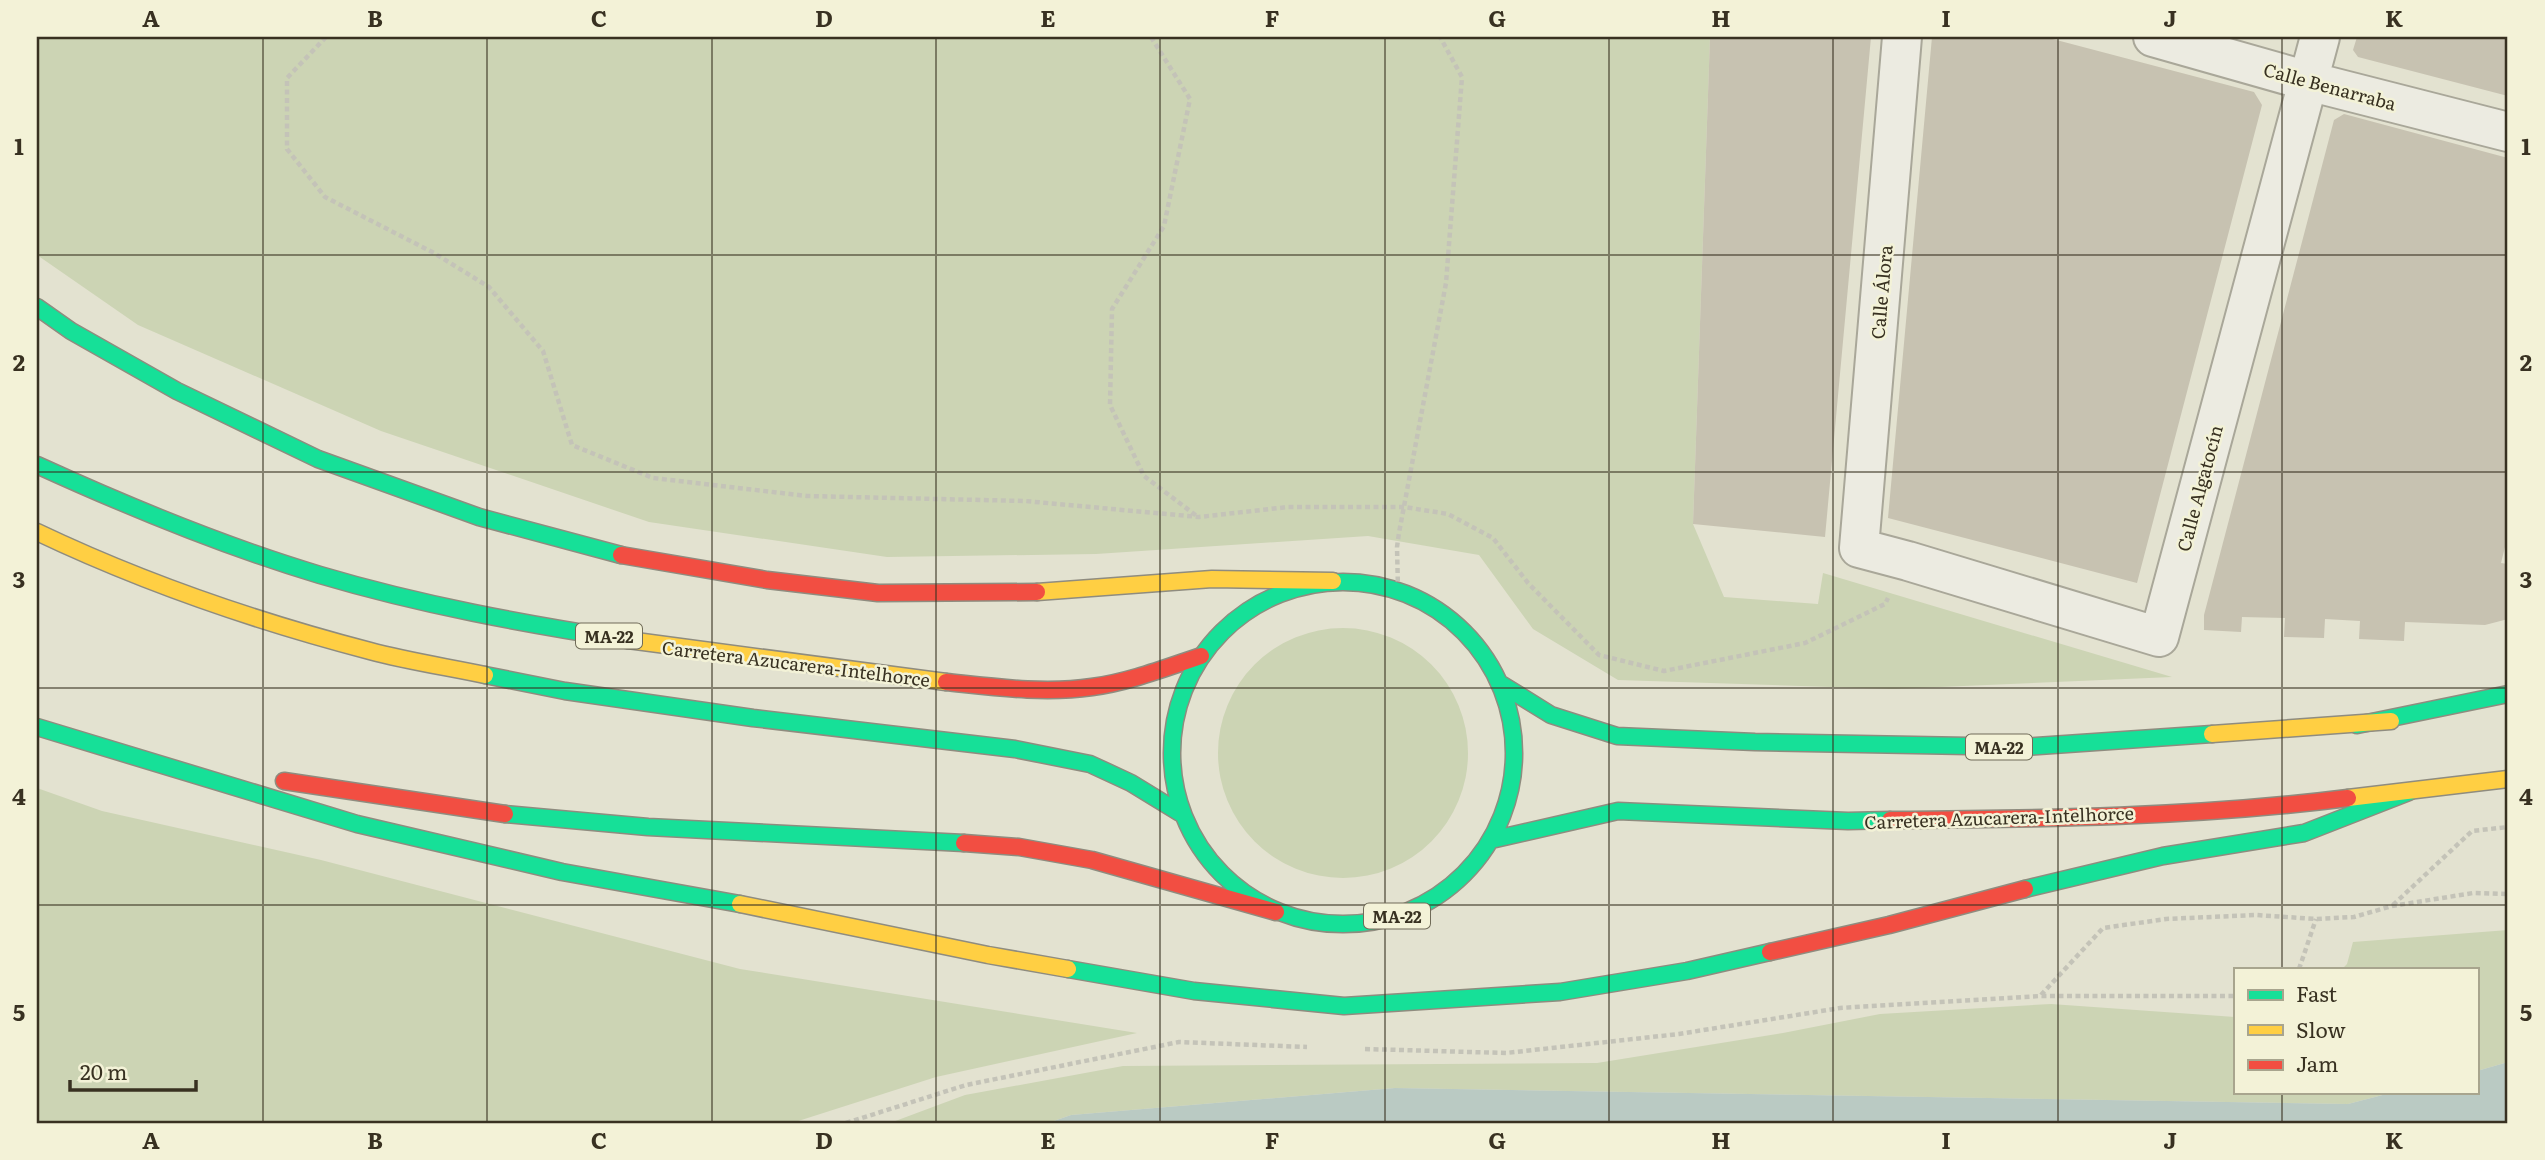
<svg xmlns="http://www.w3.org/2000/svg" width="2545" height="1160" font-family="Literata,serif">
<rect width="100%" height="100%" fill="#e3e2d0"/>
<path fill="#ccd4b4" d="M 37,37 L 1710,37 L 1693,524 L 1724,597 L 1818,604 L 1823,573 L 2172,677 L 1893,689 L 1618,680 L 1533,629 L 1479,555 L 1368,536 L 1096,554 L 887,557 L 649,522 L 381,431 L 138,325 L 37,255 Z
M1218 753a125 125 0 1 1 250 0a125 125 0 1 1-250 0Z
M 37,788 L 102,811 L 321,860 L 740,969 L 1137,1033 L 936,1077 L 792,1123 L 37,1123 Z
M 2508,930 L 2508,1062 L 2477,1071 L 2477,969 L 2342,969 L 2347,964 L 2353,942 Z
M 2051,1004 L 2235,1017 L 2235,1092 L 2394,1092 L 2348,1104 L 1395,1088 L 1071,1115 L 1048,1123 L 890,1123 L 965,1095 L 1123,1066 L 1597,1063 L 1783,1033 L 1880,1014 Z"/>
<path fill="#bacac3" d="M 2508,1062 L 2508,1123 L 1048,1123 L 1071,1115 L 1395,1088 L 2348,1104 L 2394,1092 L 2477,1092 L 2477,1071 Z"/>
<path fill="#c7c2b1" d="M 1710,37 L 1871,37 L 1825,537 L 1693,524 Z
M 1932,37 L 2045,37 L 2254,92 L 2262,105 L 2137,583 L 1888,518 Z
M 2357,37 L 2508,37 L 2508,96 L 2358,57 L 2353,50 Z
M 2344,114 L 2508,158 L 2508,535 L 2501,563 L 2508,564 L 2508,619 L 2485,625 L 2405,622 L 2404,641 L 2359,639 L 2360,621 L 2325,619 L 2324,638 L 2284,637 L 2285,618 L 2242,617 L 2241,632 L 2204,630 L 2204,615 L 2334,120 Z"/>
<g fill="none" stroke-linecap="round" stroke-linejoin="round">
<g stroke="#a9a799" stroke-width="42">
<path id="street" d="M 1902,37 L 1859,548 L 1908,561 L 2159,637 L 2320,37
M 2153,37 L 2308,81 L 2508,132"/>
</g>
<g stroke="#8f8c7f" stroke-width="19">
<path id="fast" d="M 37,307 L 71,331 L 177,391 L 318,459 L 479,517 L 621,555
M 37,465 C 129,507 223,546 320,575 C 421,605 525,624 628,640
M1172 753a171 171 0 1 1 342 0a171 171 0 1 1-342 0Z
M 485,675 L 565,691 L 753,718 L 1015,749 L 1090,764 L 1131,783 L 1180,813
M 1501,684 L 1551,715 L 1617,736 L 1755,742 L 2023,747 L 2212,734
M 2357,725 L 2508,694
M 37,727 L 357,824 L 562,872 L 740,904
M 505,814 L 648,827 L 964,843
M 1491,840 L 1618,811 L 1848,821 L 1890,820
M 2025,889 L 2163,856 L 2304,833 L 2409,792
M 1068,969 L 1194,991 L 1344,1006 L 1560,992 L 1687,971 L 1770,952"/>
</g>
<g stroke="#8f8c7f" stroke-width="19">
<path id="slow" d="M 37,532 C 140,581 259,622 370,651 C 407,661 447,667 485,675
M 1037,592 L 1212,579 L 1333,581
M 628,640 L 946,682
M 2212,734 L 2391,721
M 2348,798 L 2508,779
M 740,904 L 988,955 L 1068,969"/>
</g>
<g stroke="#8f8c7f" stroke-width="19">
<path id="jam" d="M 621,555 L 767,580 L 878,593 L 1037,592
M 946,682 C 994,687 1044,694 1092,687 C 1129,682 1165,668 1201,656
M 284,781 L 505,814
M 1890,820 C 2043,819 2197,817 2348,798
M 964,843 L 1019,847 L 1092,860 L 1276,912
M 1770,952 L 1889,925 L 2025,889"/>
</g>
<path stroke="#c4c3b8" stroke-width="4.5" stroke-dasharray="5 3.5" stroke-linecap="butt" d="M 326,37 L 287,78 L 287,149 L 325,197 L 434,253 L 489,287 L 543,351 L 572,445 L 653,478 L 807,496 L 1025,501 L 1199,517 L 1288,507 L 1404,507 L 1448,514 L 1493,538 L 1528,583 L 1599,655 L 1664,671 L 1805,643 L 1885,604 L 1888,598
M 1151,37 L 1190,99 L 1164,226 L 1112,309 L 1110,405 L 1144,476 L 1198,517
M 1398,590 L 1397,547 L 1399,533 L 1446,283 L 1462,77 L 1440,37
M 2393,905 L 2472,831 L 2508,827
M 2299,969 L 2316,919
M 2041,995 L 2103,928 L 2166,919 L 2256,915 L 2316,919 L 2354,917 L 2392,906 L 2473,893 L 2508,894
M 1365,1049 L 1506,1053 L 1679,1034 L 1840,1008 L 2040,996 L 2235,996
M 846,1123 L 966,1085 L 1179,1042 L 1307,1047"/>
<use href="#street" stroke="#ecebe1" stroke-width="38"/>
<use href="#fast" stroke="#16e098" stroke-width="16"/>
<use href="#slow" stroke="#ffcf43" stroke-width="16"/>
<use href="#jam" stroke="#f24e42" stroke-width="16"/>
</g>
<path fill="none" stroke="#383121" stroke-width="2" stroke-opacity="0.55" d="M 263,37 L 263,1123M 487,37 L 487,1123M 712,37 L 712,1123M 936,37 L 936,1123M 1160,37 L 1160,1123M 1385,37 L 1385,1123M 1609,37 L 1609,1123M 1833,37 L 1833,1123M 2058,37 L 2058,1123M 2282,37 L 2282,969M 37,255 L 2508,255M 37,472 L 2508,472M 37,688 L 2508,688M 37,905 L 2508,905M 2282,1092 L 2282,1123"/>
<g text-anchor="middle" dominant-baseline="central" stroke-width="5" stroke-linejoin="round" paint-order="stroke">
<g fill="#f3f2d7" stroke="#706b58" stroke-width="2">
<rect x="576" y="623.5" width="66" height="25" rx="5"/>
<rect x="1966" y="734.5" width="66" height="25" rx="5"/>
<rect x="1364" y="903.5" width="66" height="25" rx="5"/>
</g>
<g font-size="16" font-weight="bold" fill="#383121">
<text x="609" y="636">MA-22</text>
<text x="1999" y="747">MA-22</text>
<text x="1397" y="916">MA-22</text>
</g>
<g font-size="18" fill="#383121" stroke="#f3f2d7">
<text transform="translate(2330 86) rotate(15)">Calle Benarraba</text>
<text transform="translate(1881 292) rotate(-85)">Calle Álora</text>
<text transform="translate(2199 488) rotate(-75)">Calle Algatocín</text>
<text transform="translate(796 663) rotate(7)">Carretera Azucarera-Intelhorce</text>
<text transform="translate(1999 817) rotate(-2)">Carretera Azucarera-Intelhorce</text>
</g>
</g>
<rect width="2545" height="1160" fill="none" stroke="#f3f2d7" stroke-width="77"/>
<rect x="2234" y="968" width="245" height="126" fill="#f3f2d7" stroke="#a8a58e" stroke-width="2"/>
<rect x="2248" y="990" width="35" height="10" fill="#16e098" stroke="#a8a58e" stroke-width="2"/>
<text x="2296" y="1002" font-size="21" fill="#383121">Fast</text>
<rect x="2248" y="1025" width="35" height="10" fill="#ffcf43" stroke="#a8a58e" stroke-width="2"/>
<text x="2296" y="1038" font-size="21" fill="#383121">Slow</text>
<rect x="2248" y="1060" width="35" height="10" fill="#f24e42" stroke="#a8a58e" stroke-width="2"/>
<text x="2296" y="1072" font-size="21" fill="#383121">Jam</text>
<path d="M70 1080v10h126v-10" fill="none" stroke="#383121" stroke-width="3.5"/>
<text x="80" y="1080" font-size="21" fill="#383121" stroke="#f3f2d7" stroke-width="5" paint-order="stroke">20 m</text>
<rect x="38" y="38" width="2468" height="1084" fill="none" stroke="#383121" stroke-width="2.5"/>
<g font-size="23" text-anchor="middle" font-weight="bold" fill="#383121">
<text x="151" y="27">A</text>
<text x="375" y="27">B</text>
<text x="599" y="27">C</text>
<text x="824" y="27">D</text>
<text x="1048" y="27">E</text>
<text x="1272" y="27">F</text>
<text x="1497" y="27">G</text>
<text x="1721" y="27">H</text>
<text x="1946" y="27">I</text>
<text x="2170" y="27">J</text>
<text x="2394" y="27">K</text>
<text x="19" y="155">1</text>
<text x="2526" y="155">1</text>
<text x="19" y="371">2</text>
<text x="2526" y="371">2</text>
<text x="19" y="588">3</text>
<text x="2526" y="588">3</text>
<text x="19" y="805">4</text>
<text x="2526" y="805">4</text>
<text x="19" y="1021">5</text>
<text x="2526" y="1021">5</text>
<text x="151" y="1149">A</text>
<text x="375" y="1149">B</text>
<text x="599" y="1149">C</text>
<text x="824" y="1149">D</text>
<text x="1048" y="1149">E</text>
<text x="1272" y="1149">F</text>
<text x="1497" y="1149">G</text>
<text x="1721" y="1149">H</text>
<text x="1946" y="1149">I</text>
<text x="2170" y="1149">J</text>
<text x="2394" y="1149">K</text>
</g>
</svg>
